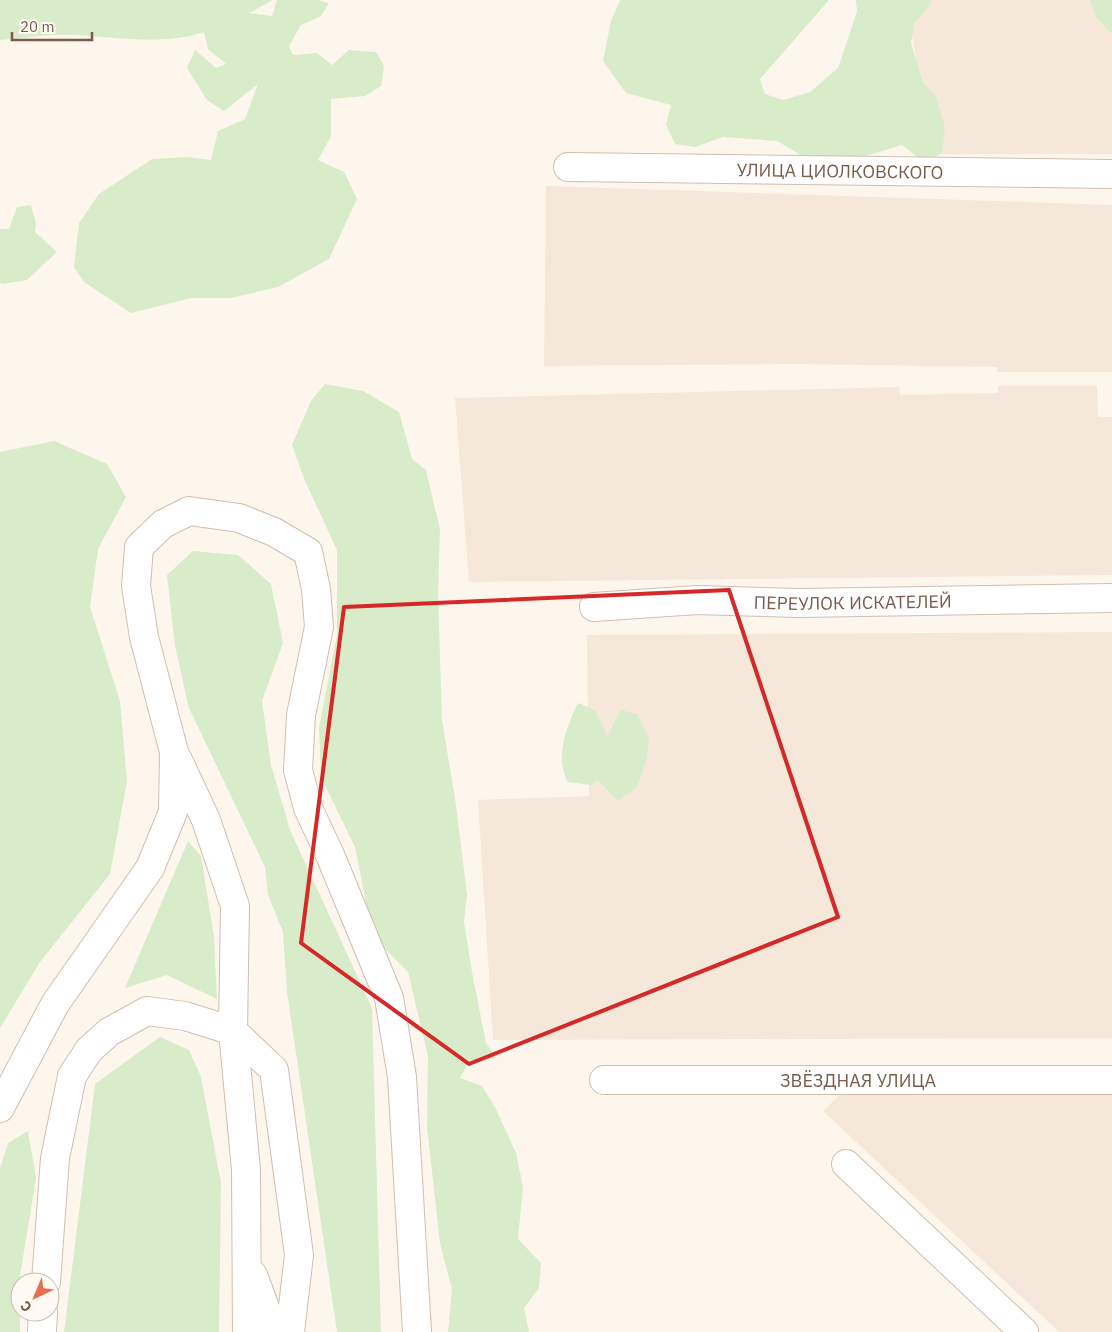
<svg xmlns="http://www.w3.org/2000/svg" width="1112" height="1332" font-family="'IBM Plex Sans',sans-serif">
<rect width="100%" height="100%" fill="#fdf6ec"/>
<path fill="#f5e8da" d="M 906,0 L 1112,0 L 1112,154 L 932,154 Z
M 546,186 L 1112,205 L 1112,372 L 997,372 L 997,367 L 794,364 L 544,366 Z
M 998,386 L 1097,386 L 1098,417 L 1112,417 L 1112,575 L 469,582 L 455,398 L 899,387 L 900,395 L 998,393 Z
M 1112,632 L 1112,1038 L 493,1040 L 478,800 L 589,796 L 587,635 Z
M 850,1085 L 1112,1088 L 1112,1332 L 1059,1332 L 823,1111 Z"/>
<path fill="#d8ecc9" d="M 0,0 L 273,0 L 249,13 L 272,16 L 277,0 L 318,0 L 329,3 L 321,16 L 301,25 L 289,46 L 293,55 L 317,53 L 332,65 L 349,50 L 376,52 L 384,66 L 381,86 L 365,96 L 331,99 L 331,136 L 318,160 L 344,172 L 357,199 L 329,259 L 278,287 L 231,298 L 191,298 L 131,313 L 84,282 L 74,267 L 79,223 L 99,194 L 152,159 L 188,157 L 211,160 L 218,131 L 245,119 L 258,84 L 224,111 L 207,100 L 187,68 L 195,50 L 216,68 L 226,64 L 208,49 L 204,32 C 163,46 116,37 73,35 C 49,34 24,38 0,40 Z
M 620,0 L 829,0 L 760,79 L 765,94 L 783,100 L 810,92 L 838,68 L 857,12 L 856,0 L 930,0 L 931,3 L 914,24 L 911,43 L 923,83 L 936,96 L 945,127 L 942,153 C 922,165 919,158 902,145 L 849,161 L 819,166 L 777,141 L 723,137 L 695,147 L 675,144 L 666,125 L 671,105 L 626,93 L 603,61 L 611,21 Z
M 1090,0 L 1112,0 L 1112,34 L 1096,17 Z
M 31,205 L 36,223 L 35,232 L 57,252 L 27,280 L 2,284 L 0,283 L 0,229 L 9,229 L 17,207 Z
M 325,384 L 363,391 L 399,412 L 412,459 L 426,470 L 440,530 L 438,593 L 442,720 L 456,805 L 467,895 L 464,922 L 472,972 L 486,1043 L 496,1058 L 467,1065 L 460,1078 L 482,1086 L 495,1107 L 516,1153 L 523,1187 L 518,1239 L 541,1263 L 539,1288 L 524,1308 L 529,1332 L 448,1332 L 452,1290 L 440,1243 L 427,1127 L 428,1056 L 408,972 L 373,937 L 355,847 L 321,777 L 319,728 L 337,635 L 337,550 L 305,481 L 292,445 L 311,401 Z
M 54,441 L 107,464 L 126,497 L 98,549 L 90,607 L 120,701 L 127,781 L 110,874 L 40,962 L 0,1028 L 0,452 Z
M 193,551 L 238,555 L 271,584 L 283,643 L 262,701 L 271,765 L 290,830 L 372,1008 L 381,1332 L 337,1332 L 287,992 L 283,932 L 268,895 L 265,867 L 189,708 L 175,646 L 167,575 Z
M 578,703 L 595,710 L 607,736 L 621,710 L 637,714 L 649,738 L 647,758 L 637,787 L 618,801 L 598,780 L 592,785 L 568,782 C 554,757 567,726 578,703 Z
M 188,841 L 201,856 L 214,937 L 217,999 L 167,975 L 125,988 Z
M 160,1037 L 189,1050 L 201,1077 L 221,1183 L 219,1332 L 64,1332 L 95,1084 Z
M 28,1131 L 36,1178 L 20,1276 L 20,1332 L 0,1332 L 0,1168 L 8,1143 Z"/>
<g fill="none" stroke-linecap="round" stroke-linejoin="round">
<g stroke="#d1beb0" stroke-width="30">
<g id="minor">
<path id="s1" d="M 568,167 L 1112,174"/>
<path id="s2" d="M 594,607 L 697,600 L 800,603 L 1112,598"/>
<path d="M 177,758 L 206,820 L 235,906 L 233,1031 L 274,1070 L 299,1255 L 290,1332"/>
<path id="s3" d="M 604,1080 L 1112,1080"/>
<path d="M 0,1108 L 55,1004 L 150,868 L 173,812 L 174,752 L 144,637 L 136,586 L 139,547 L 163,524 L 189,511 L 239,518 L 274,532 L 308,552 L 316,589 L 319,627 L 301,715 L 298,770 L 308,808 L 330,855 L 389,998 L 402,1077 L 417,1332"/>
<path d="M 846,1164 L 1024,1332"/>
<path d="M 253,1275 L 274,1332"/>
<path d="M 46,1282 L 55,1158 L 72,1076 L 89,1050 L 109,1032 L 147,1011 L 185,1016 L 233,1031 L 246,1170 L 247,1332"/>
<path d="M 42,1332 L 43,1312"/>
</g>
</g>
<use href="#minor" stroke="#fff" stroke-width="28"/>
</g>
<path fill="none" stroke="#d62828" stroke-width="4" stroke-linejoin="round" d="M 729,590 L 838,917 L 469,1064 L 301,943 L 344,607 Z"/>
<g text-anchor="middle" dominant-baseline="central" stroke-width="4" stroke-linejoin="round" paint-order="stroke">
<g font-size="18" fill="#7a5c4d" stroke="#fffaf3">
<text stroke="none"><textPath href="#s1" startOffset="272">УЛИЦА ЦИОЛКОВСКОГО</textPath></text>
<text stroke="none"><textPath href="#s2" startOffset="259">ПЕРЕУЛОК ИСКАТЕЛЕЙ</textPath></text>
<text stroke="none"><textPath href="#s3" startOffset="254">ЗВЁЗДНАЯ УЛИЦА</textPath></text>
</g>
</g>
<g transform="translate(35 1297) rotate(224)"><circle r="24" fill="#fffaf3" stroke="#cabbb1"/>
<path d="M0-4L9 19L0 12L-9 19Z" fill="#e76f51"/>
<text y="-8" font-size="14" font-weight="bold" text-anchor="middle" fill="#7a5c4d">С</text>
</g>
<path d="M12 32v8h80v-8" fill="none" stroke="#7a5c4d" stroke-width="2.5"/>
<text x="20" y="32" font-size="15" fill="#7a5c4d" stroke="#fffaf3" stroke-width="4" paint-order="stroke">20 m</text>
</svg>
